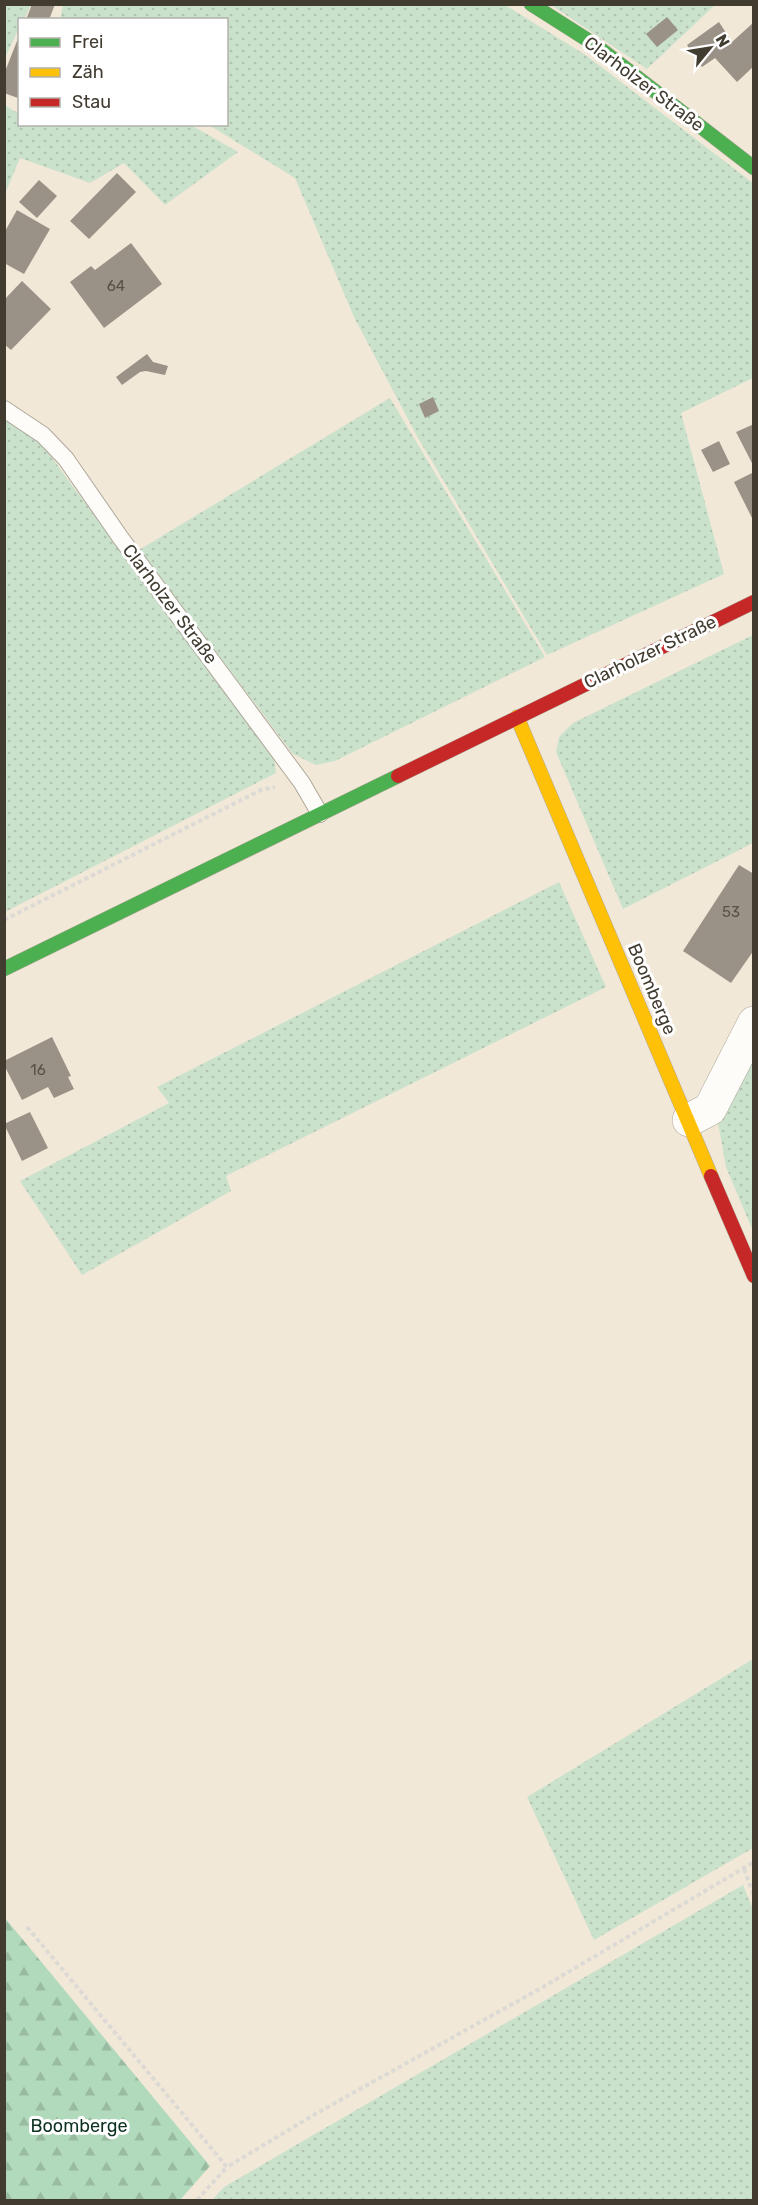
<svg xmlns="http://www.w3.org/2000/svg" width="758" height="2205" font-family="Rubik,sans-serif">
<defs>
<pattern id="grass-dots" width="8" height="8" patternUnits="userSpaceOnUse" patternTransform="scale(1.5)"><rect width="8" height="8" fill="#cae2cc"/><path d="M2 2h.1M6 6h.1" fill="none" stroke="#afc3b0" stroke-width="1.8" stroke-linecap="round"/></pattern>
<pattern id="forest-firs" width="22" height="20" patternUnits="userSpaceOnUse" patternTransform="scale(1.5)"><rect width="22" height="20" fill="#b1d9bb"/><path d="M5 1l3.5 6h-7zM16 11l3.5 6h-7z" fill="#99bba1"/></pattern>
</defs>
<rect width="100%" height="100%" fill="#f2e8d8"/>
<path fill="url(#grass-dots)" d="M 5,4 L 31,5 L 24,19 L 20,20 L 19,28 L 5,58 Z
M 63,4 L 505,5 L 587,56 L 753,183 L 753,378 L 681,413 L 724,574 L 547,655 L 418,438 L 354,317 L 295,178 L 209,125 L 226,124 L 226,20 L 60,20 Z
M 551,5 L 715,5 L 647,69 Z
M 5,105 L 19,114 L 20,124 L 191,125 L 238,152 L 165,205 L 124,163 L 90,183 L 20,158 L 5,194 Z
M 390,398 L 545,657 L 335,761 L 316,765 L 293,754 L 139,550 Z
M 4,419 L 38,439 L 274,759 L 276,773 L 5,912 Z
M 753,635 L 753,843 L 623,909 L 556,752 L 559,737 L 573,723 Z
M 559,882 L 606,987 L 226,1176 L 231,1191 L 82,1275 L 20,1181 L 169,1103 L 157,1087 Z
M 753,1052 L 753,1231 L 726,1167 L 717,1117 Z
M 753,1659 L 753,1848 L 594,1940 L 527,1797 Z
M 743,1885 L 754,1912 L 753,2200 L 212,2200 L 224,2187 Z"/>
<path fill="url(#forest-firs)" d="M 5,1918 L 210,2166 L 180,2200 L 5,2200 Z"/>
<path fill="#9b9287" d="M 32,4 L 55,4 L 49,20 L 26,20 Z
M 667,17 L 678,30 L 657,47 L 646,34 Z
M 719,22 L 732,42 L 754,22 L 754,66 L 737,82 L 715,58 L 702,67 L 687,45 Z
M 19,36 L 20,95 L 18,98 L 4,93 L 4,74 Z
M 117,173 L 136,192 L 89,239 L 70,221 Z
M 39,180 L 57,196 L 37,218 L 19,202 Z
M 17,210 L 50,229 L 24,274 L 4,263 L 4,233 Z
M 131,243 L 162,284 L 104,328 L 70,282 L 91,266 L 95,270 Z
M 22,281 L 51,309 L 11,350 L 4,344 L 4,300 Z
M 147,354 L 153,362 L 168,366 L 165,375 L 146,371 L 140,372 L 122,385 L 116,377 Z
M 433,397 L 439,411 L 425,418 L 419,404 Z
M 754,424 L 754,467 L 736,432 Z
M 719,441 L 730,464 L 713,472 L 701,450 Z
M 754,472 L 754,522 L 734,482 Z
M 739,865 L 754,874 L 754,950 L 731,983 L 683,951 Z
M 52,1037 L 71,1076 L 68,1077 L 74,1089 L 54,1098 L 48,1087 L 22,1100 L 4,1065 L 4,1061 Z
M 30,1112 L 48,1148 L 22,1161 L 4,1124 Z"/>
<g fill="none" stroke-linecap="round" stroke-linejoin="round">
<g stroke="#aea79a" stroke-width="18">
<path id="lane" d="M 4,409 L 43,435 L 66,459 L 120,537 L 302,783 L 320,814"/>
</g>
<g stroke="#aea79a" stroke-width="34">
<path id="street" d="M 689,1120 L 710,1109 L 754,1023"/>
</g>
<g stroke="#aea79a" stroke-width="15">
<path id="fast" d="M 531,4 L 594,44 L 754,168
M 4,969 L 398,776"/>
</g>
<g stroke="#aea79a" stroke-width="15">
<path id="slow" d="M 517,717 L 711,1176"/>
</g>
<g stroke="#aea79a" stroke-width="15">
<path id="jam" d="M 398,776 L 754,602
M 711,1176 L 754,1276"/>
</g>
<path stroke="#dddad5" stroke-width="4" stroke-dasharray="4.5 3" stroke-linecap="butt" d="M 4,920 L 261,790 L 275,787
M 744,1869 L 754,1896
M 27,1927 L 227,2167 L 317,2113 L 543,1987 L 754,1862
M 197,2200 L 227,2167"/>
<use href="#lane" stroke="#fdfcf9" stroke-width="16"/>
<use href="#street" stroke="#fdfcf9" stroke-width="33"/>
<use href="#fast" stroke="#4caf50" stroke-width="14"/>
<use href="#slow" stroke="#ffc107" stroke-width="14"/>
<use href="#jam" stroke="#c62828" stroke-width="14"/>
</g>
<g text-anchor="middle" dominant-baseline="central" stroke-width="6" stroke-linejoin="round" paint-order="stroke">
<g font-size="15" fill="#585146">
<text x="116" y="286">64</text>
<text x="731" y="912">53</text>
<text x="38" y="1070">16</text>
</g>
<g font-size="18" fill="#423b30" stroke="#fff">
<text transform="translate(644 84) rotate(37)">Clarholzer Straße</text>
<text transform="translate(170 604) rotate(53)">Clarholzer Straße</text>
<text transform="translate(650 652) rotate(-26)">Clarholzer Straße</text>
<text transform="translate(652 989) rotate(67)">Boomberge</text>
</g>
<g font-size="18" fill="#0e3222" stroke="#fff">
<text x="79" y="2126">Boomberge</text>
</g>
</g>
<rect width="758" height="2205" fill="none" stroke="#423b30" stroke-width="12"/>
<rect x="18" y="18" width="210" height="108" fill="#ffffff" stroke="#b3b1ac" stroke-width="1.5"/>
<rect x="30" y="38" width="30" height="9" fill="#4caf50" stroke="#b3b1ac" stroke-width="1.5"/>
<text x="72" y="48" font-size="18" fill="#423b30">Frei</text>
<rect x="30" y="68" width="30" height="9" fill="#ffc107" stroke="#b3b1ac" stroke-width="1.5"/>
<text x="72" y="78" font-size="18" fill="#423b30">Zäh</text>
<rect x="30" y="98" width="30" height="9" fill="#c62828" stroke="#b3b1ac" stroke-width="1.5"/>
<text x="72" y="108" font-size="18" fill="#423b30">Stau</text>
<g transform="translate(710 48) rotate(60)" stroke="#ffffff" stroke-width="4.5" paint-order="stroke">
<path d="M0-4.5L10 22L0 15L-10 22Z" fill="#423b30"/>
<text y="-9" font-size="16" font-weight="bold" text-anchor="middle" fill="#423b30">N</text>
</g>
</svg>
